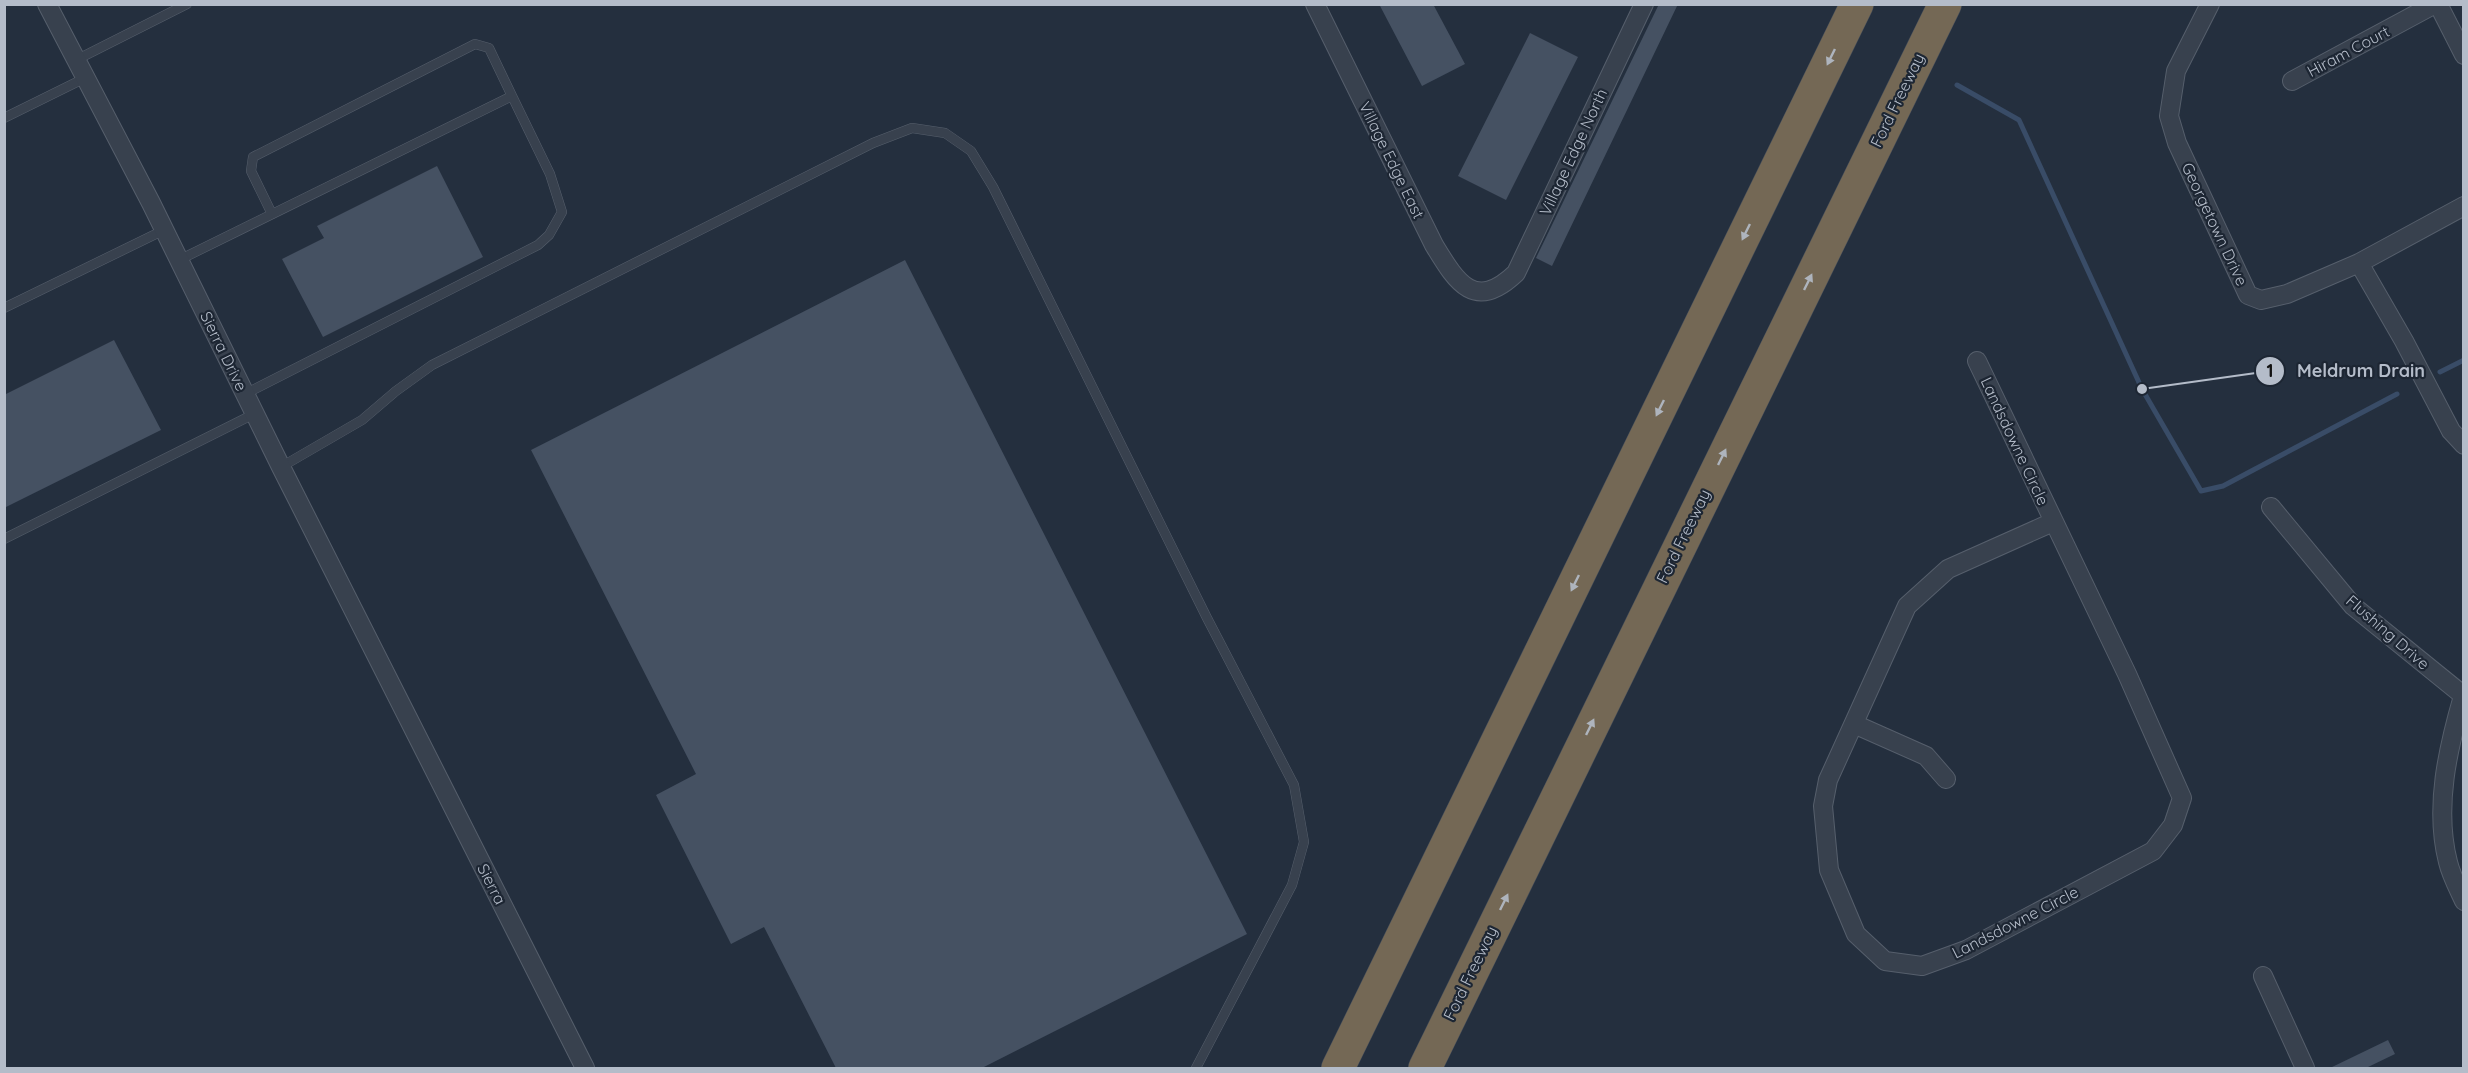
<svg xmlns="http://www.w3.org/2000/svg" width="2468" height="1073" font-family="Quicksand,sans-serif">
<rect width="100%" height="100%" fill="#242f3e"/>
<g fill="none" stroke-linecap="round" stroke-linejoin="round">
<path stroke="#394c67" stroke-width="5" d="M 1957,85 L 2019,120 L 2142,389 L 2201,491 L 2223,486 L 2397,394
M 2440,372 L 2464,360"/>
</g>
<path fill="#455162" d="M 1379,4 L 1433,4 L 1465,64 L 1422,86 Z
M 1659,4 L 1678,4 L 1552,266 L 1536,258 Z
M 1530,33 L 1578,57 L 1506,200 L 1458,176 Z
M 437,166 L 483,257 L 323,337 L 282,259 L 324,238 L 317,226 Z
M 905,260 L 1247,934 L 982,1068 L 836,1068 L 764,927 L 731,944 L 656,795 L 696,774 L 531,450 Z
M 114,340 L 161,430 L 4,508 L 4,395 Z
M 2388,1040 L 2395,1054 L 2366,1068 L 2330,1068 Z"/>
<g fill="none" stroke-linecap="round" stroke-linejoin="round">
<g stroke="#565f6c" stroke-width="10">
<path id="service" d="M 76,60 L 187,4
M 4,118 L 85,78
M 272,214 L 251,171 L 253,157 L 475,44 L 489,48 L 512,96
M 179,260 L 512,96 L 550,174 L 562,212 L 549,235 L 538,245 L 245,394
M 4,308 L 164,230
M 281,467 L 362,420 L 396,391 L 432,365 L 873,143 L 912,128 L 945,133 L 971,151 L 993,187 L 1207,618 L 1294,785 L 1304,842 L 1292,885 L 1196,1068
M 4,539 L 254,414"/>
</g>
<g stroke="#565f6c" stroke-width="20">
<path id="minor" d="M 47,4 L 151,203 L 281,467 L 585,1068
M 1315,4 L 1434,245 C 1456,281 1474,313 1516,273 L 1644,4
M 2210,4 L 2176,71 L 2169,116 L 2177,143 L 2248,295 L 2261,300 L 2287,294 L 2359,263 L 2464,206
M 2438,4 L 2464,55
M 2292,81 L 2435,4
M 2359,263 L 2404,341 L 2451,431 L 2464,445
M 1977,361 L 2127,674 L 2182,798 L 2173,825 L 2153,851 L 1966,950 L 1922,966 L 1885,961 L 1856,934 L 1829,870 L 1823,806 L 1828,780 L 1907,606 L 1948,569 L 2053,522
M 2271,507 L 2353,606 L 2464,696
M 2463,696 C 2448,748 2434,807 2448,862 C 2451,875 2458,888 2464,901
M 1854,724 L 1926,756 L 1946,779
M 2263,976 L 2305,1068"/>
</g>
<g stroke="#434c59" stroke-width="34">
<path id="motorway" d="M 1338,1068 L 1857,4
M 1425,1068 L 1945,4"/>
</g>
<use href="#service" stroke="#38414e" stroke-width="9"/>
<use href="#minor" stroke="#38414e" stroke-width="18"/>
<use href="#motorway" stroke="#746855" stroke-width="33"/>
</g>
<defs><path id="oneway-solid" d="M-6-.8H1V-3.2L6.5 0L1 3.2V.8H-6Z" transform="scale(1.5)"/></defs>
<g fill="#aeb4bd">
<use href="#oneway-solid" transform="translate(1831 57) rotate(116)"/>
<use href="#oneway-solid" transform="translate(1746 232) rotate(116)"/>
<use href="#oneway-solid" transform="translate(1808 282) rotate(-64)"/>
<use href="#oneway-solid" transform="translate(1660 408) rotate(116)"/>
<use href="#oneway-solid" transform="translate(1722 457) rotate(-64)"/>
<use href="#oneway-solid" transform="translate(1575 583) rotate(116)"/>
<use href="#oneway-solid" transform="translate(1590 727) rotate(-64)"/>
<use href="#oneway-solid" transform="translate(1504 902) rotate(-64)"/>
</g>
<g text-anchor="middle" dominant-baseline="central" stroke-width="4.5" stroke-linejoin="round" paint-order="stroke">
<g font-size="16" fill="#b4bcc9" stroke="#1d2633">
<text transform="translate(2348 51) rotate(-28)">Hiram Court</text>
<text transform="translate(1897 100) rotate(-64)">Ford Freeway</text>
<text transform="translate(1573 152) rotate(-65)">Village Edge North</text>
<text transform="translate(1392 160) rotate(64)">Village Edge East</text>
<text transform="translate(2215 224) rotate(65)">Georgetown Drive</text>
<text transform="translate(224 351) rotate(64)">Sierra Drive</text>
<text transform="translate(2015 441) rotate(65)">Landsdowne Circle</text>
<text transform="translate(1683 536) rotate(-64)">Ford Freeway</text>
<text transform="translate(2388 632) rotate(41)">Flushing Drive</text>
<text transform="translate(492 884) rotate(63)">Sierra</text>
<text transform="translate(2015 922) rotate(-27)">Landsdowne Circle</text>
<text transform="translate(1470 973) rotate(-64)">Ford Freeway</text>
</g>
</g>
<path fill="none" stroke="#b4bcc9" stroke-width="2" d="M2142 389L2270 371"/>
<g fill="#b4bcc9" stroke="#1d2633" stroke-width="2">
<circle cx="2142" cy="389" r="6"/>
<circle cx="2270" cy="371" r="15"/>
</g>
<g font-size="18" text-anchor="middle" font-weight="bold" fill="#111">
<text x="2270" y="377">1</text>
</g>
<g font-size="18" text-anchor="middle" font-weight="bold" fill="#b4bcc9" stroke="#1d2633" stroke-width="4.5" stroke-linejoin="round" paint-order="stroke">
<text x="2361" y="377">Meldrum Drain</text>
</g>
<rect width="2468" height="1073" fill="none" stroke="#b4bcc9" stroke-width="12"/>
</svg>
